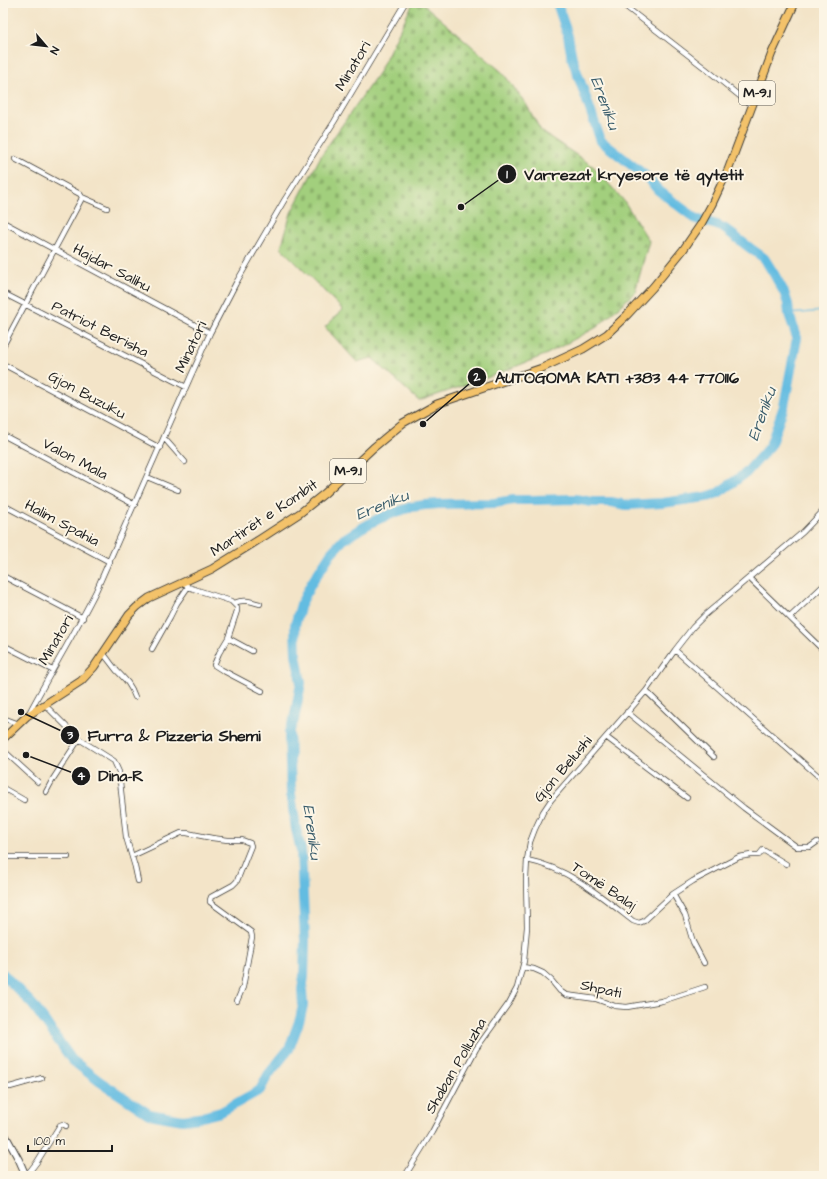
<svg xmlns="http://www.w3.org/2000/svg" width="827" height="1179" font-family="'Architects Daughter',sans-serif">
<defs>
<pattern id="cemetery-stones" width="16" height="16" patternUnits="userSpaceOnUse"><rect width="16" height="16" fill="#a2cf7d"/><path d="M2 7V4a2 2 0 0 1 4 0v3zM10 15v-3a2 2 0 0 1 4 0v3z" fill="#8bb16b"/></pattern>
</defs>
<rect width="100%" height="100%" fill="#fcf5e5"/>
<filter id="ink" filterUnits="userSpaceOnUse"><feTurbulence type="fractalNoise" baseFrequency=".025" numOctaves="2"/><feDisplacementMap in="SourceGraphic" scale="8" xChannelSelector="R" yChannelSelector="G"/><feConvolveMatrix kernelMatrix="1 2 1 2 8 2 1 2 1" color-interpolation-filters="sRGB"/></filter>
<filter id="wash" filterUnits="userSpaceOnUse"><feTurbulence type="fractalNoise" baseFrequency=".012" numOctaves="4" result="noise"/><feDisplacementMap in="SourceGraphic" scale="16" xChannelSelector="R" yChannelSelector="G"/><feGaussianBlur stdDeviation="0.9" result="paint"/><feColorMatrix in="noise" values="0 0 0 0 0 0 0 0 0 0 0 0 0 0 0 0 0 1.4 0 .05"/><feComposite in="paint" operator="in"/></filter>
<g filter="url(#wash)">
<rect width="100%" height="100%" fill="#f3e4c8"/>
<path fill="url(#cemetery-stones)" stroke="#5f764c" d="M 413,3 L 422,3 L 503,73 L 526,104 L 541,131 L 594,167 L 624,201 L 649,241 L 635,292 L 597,327 L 545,355 L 489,377 L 419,401 L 372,358 L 357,362 L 325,327 L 343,310 L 281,248 L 291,213 L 322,154 L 379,72 Z"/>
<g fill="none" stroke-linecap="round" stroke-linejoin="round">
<path stroke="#64bce1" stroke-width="1.5" d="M 789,314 L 824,311"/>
<path stroke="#64bce1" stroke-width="10" d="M 3,974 L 33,1005 L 46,1023 L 72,1060 L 99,1081 L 149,1114 L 183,1120 L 198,1118 L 221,1112 L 260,1090 L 268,1075 L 289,1049 L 300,1019 L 303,1005 L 302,990 L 304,976 L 305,941 L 301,850 L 296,829 L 291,794 L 289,732 L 294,720 L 301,683 L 296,654 L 295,625 L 301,604 L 311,584 L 331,553 L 344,539 L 360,529 L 376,520 L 391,514 L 411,507 L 425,505 L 438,504 L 494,503 L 514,500 L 531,500 L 575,499 L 592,502 L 611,502 L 627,505 L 662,503 L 706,497 L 718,493 L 746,473 L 770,446 L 784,406 L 797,338 L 789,314 L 788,304 L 784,292 L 774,274 L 764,258 L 750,248 L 725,229 L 717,225 L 696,219 L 658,190 L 647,177 L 601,141 L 572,58 L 568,36 L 557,3"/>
</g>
</g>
<g filter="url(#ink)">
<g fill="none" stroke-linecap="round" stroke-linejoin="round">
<g stroke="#3c3a36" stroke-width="6">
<path id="minor" d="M 621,3 L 706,69 L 752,106
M 82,197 L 107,208
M 3,222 L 210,333
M 3,293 L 186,387
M 3,346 L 81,200 L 82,197 L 80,194 L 15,159
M 3,364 L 160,448
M 3,435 L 135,505
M 164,438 L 185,462
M 147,477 L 178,490
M 3,505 L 110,562
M 3,576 L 83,618
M 749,578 L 824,651
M 184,582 L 188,587 L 231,601 L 237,607 L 237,611 L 228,638 L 219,653 L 214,665 L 222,670 L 262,691
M 234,603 C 245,599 249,601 260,604
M 790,617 L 824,585
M 228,638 L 252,651
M 3,645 L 52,670
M 152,649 L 170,617 L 177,603 L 188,587
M 675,650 L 824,781
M 103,653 C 108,659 112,665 117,671 C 126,680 131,685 135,697
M 646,691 L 714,757
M 45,705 L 79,739 L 114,761 L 119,772 L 126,837 L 135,867 L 138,881
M 627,712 L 744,808 L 797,847 L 810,847 L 817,842
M 28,715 C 50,673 75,633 96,591 L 186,387 L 210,333 L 236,283 L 285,199 L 334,122 L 405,3
M 3,718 L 19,724
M 606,737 L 687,798
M 3,750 L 38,782
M 3,788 L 24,800
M 46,792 L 53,779 L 79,739
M 132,856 L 181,833 L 187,833 L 212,838 L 228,840 L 242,840 L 250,843 L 251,846 L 237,881 L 233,885 L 211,897 L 210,900 L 210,902 L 251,932 L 252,937 L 243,987 L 237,1001
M 3,857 L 68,857
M 527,860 C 568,868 601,896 633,921 L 639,923 L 644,921 L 673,894 L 693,881 L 739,857 L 751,855 L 759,855 L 763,850 L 786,864
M 673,894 L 685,915 L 693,942 L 704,963
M 523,967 L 534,969 L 543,973 L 551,980 L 560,991 L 566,995 L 596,999 L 615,1006 L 627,1007 L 662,1001 L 705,987
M 3,1086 L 10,1087 L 42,1078
M 26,1176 L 37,1162 L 60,1125 L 63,1124 L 66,1126
M 405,1176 L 432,1132 L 476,1049 L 509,1003 L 517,988 L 524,961 L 527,927 L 526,879 L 527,860 L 530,842 L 535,829 L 543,812 L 551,800 L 646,691 L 675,650 L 693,627 L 705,615 L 803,532 L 824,510"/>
</g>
<g stroke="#3c3a36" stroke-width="8">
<path id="tertiary" d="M 3,1131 L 19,1160 L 26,1176"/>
</g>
<g stroke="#3c3a36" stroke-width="9">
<path id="primary" d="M 3,739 L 27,716 L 81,681 L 94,667 L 129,615 L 137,607 L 149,598 L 212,569 L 260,539 L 300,513 L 325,493 L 373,448 L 403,423 L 437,404 L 542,368 L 583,349 L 607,334 L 627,315 L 653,287 L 683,250 L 701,224 L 712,204 L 728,170 L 772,53 L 795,3"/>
</g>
<use href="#minor" stroke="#fff" stroke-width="4.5"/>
<use href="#tertiary" stroke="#fff" stroke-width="6"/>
<use href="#primary" stroke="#f3c26a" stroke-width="7"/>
</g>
</g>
<g text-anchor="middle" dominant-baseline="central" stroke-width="4" stroke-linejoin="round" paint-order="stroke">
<g fill="#fcf5e5" stroke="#5f5d58" stroke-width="1">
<rect x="739" y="81" width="36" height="24" rx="3"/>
<rect x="330" y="459" width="36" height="24" rx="3"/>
</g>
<g font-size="14" font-weight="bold" fill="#1c1c1c">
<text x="757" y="93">M-9.1</text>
<text x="348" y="471">M-9.1</text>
</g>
<g font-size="15" fill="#1c1c1c" stroke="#fcf5e5">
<text transform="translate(353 66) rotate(-59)">Minatori</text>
<text transform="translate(112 268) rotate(28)">Hajdar Salihu</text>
<text transform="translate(100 329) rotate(27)">Patriot Berisha</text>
<text transform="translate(191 347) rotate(-65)">Minatori</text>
<text transform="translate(87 395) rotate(28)">Gjon Buzuku</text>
<text transform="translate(75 459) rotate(28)">Valon Mala</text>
<text transform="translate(264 518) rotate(-34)">Martirët e Kombit</text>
<text transform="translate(62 523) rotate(28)">Halim Spahia</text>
<text transform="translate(56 640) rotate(-60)">Minatori</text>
<text transform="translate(563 769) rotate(-50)">Gjon Belushi</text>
<text transform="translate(604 886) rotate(34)">Tomë Balaj</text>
<text transform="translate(601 989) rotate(12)">Shpati</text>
<text transform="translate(456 1066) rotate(-60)">Shaban Polluzha</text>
</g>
<g font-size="16" font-style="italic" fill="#395c6b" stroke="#fcf5e5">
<text transform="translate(605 103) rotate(70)">Ereniku</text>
<text transform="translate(762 414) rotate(-70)">Ereniku</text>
<text transform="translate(382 505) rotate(-22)">Ereniku</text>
<text transform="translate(312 832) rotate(82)">Ereniku</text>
</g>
</g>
<path fill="none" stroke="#1c1c1c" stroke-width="1.5" d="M461 207L507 174M423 424L477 377M21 712L70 735M26 755L81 776"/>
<g fill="#1c1c1c" stroke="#fcf5e5" stroke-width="1.5">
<circle cx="461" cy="207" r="4"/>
<circle cx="423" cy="424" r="4"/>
<circle cx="21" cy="712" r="4"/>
<circle cx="26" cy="755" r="4"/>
<circle cx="507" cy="174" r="10"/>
<circle cx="477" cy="377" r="10"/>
<circle cx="70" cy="735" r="10"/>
<circle cx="81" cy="776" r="10"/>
</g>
<g font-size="12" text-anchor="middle" font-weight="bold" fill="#fff">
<text x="507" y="178">1</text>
<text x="477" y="381">2</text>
<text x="70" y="739">3</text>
<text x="81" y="780">4</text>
</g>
<g font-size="16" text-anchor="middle" font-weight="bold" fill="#1c1c1c" stroke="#fcf5e5" stroke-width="4" stroke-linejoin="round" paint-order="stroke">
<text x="634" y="180">Varrezat kryesore të qytetit</text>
<text x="617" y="383">AUTOGOMA KATI +383 44 770116</text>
<text x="174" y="741">Furra &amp; Pizzeria Shemi</text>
<text x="121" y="781">Dina-R</text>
</g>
<rect width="827" height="1179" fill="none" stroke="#fcf5e5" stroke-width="16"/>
<g transform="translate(46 46) rotate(118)" stroke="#fcf5e5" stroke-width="3" paint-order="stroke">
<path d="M0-3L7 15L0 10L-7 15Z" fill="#1c1c1c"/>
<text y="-6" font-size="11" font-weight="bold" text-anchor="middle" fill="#1c1c1c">N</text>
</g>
<path d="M28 1145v6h84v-6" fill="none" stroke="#1c1c1c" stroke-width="2"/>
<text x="34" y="1145" font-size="12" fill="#1c1c1c" stroke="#fcf5e5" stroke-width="3" paint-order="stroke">100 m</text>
</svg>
